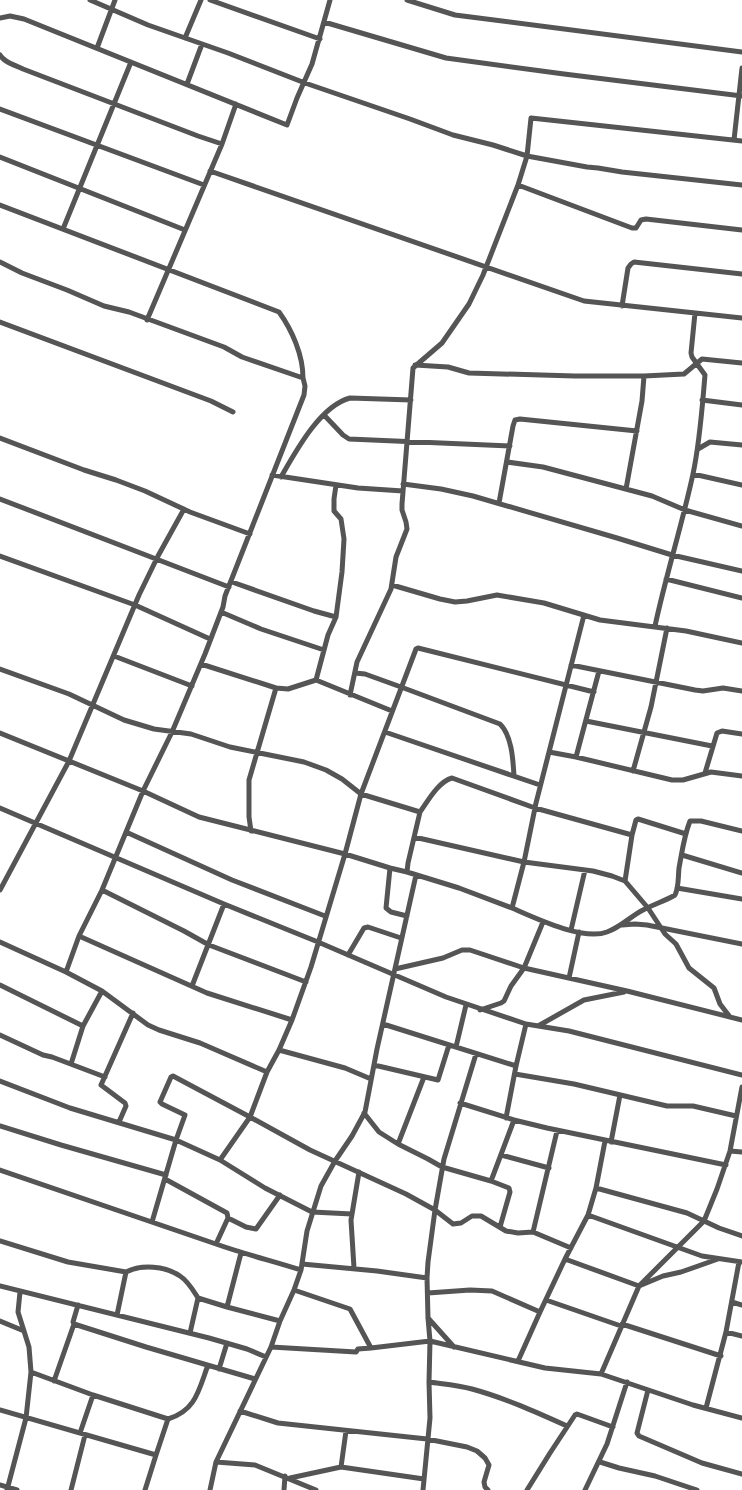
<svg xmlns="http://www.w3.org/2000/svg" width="742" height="1490" font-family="Mulish,sans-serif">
<rect width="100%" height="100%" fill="#fff"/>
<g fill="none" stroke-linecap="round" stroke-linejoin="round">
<path stroke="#555" stroke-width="5" d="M 90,0 L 148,25 L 228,53 L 305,83 L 410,119 L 453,135 L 493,145 L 527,156 L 587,167 L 598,168 L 622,172 L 742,185
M 210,0 L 320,39
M 407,0 L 455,15 L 742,52
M 0,18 L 10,16 L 24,19 L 287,125 L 297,98 L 312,64 L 330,0
M 324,22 L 446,58 L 564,74 L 742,96
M 185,38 L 201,0
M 97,48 L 115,0
M 0,55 C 5,63 15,65 23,69 L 198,136 L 222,144
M 187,84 L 202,44
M 0,109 L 204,185
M 734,140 L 742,68
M 0,157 L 185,230
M 210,171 L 584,301 L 742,318
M 518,185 L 632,228 L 636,228 L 641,220 L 646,219 L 742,230
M 0,205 L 279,312 C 292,330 303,355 303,378
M 63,229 L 131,62
M 0,262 L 22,273 L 67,290 L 104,306 L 129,312 L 224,347 L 242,357 L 303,378 L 305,386 L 304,395 L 225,596 L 223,607 L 205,654 L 172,732 L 143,791 L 102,890 L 79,936 L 66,972
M 622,306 L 628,268 L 631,264 L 634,262 L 742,274
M 147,320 L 222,144 L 236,104
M 0,322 L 211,401 L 233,412
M 415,365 L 448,367 L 469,373 L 575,376 L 644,376 L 684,374 L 702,359 L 742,363
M 702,400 L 742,405
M 324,415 L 343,435 L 349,439 L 510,446
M 0,438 L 84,470 L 116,480 L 145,491 L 190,512 L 250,534
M 698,449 L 710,442 L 742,445
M 507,462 L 543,467 L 652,496 L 685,510 L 742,526
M 693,474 L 742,485
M 272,475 L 358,488 L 403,491
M 281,477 C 296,451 320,406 350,398 L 411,400
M 403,484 L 441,489 L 473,496 L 617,538 L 672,555 L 742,571
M 626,489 L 642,401 L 644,376
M 0,499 L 229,587
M 499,503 L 513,426 L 515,420 L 520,419 L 637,431
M 0,556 L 135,605 L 210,639
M 666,579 L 742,598
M 232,582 L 314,611 L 336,617
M 392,585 L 440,599 L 455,602 L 467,601 L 497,595 L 544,603 L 600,620 L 686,631 L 742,643
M 221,612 L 261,629 L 324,650
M 655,626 C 666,575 682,525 693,474 C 700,441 702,409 705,375 L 692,357 L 691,353 L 695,313
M 114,656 L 192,686
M 201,664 L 276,688 L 288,689 L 316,680 L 392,711
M 571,665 L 695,690 L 703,691 L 723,688 L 742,691
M 0,669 L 69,694 L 124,720 L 154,729 L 191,734 L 230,747 L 304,762 L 326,770 L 342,779 L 361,794 L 420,812 L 408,863 L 407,872
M 355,673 L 365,674 L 401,687 L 500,724 C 512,736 513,760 514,776
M 316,680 L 328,635 L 336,617 L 342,572 L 344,539 L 341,519 L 334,511 L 334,499 L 336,485
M 350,695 L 357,662 L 391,589 L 396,557 L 407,529 L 406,522 L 402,510 L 402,504 L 413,368 L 442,343 L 469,304 L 483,275 L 518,185 L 527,156 L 531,118 L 742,141
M 586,721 L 712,746
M 385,732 L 540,785
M 0,733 L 143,791 L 199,817 L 345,854 L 390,868 L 407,872 L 459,888 L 512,908 L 524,862 L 536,803 L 584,615
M 549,752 L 576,757 L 672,780 L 683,780 L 711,772 L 742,776
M 576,757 L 599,671
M 633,771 L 651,707 L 667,628
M 705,773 L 717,733 L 722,731 L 742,734
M 0,808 L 224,904 L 318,942 L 446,997 L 526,1024 L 569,1031 L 742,1075
M 420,812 C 428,801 438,782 452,778 L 535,808 L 632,835
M 251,831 L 249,817 L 249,780 L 276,688
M 126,832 L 232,880 L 325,916
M 414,837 L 524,862 L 593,871 L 612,876 L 625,881 L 648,908 L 665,934 L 676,944 L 689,968 L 714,988 L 720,1004 L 730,1017
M 682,855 L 742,873
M 390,868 L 386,908 L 391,912 L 407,916
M 625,881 L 632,835 L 636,820 L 638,819 L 686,834
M 677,888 L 742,899
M 0,890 L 69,761 L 139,595 L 158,556 L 184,509
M 102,890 L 184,931 L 209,945 L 306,982
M 512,908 C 535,918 583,941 607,932 C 621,927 631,916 643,910 C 654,904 665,901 675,895 C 679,887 678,877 679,868 C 682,852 684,836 690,821 L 701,821 L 742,831
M 622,925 L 635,924 L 647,925 L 742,944
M 571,930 L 585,870
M 79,936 L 207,993 L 292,1020
M 0,942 L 66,972 L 102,991 L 148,1025 L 159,1030 L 200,1043 L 267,1072
M 348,955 L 364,928 L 368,927 L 401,938
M 395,969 L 443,958 L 462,950 L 470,950 L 524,968 L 627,991 L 742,1020
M 569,978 L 579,932
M 0,985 L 83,1026
M 192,986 L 224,904
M 480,1010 L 501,1003 L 504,1001 L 511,986 L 524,968 L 543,922
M 383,1024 L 516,1066
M 538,1026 L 584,1000 L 624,992
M 0,1035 L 43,1055 L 52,1057 L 105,1077
M 456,1047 L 466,1005
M 279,1050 L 345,1068 L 371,1079
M 71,1064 L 83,1026 L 102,991
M 374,1065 L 438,1080 L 449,1045
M 515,1074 L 574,1084 L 667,1106 L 693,1106 L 736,1116
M 173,1076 L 250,1117 L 220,1160 L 176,1140 L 185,1115 L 162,1104 L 160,1102 L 171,1077 Z
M 0,1081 L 70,1108 L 176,1140 L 152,1222
M 460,1103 L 514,1120 L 547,1128 L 726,1165
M 364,1113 L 379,1132 L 398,1144 L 428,1159 L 442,1167 L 491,1181 L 509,1188 L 510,1192 L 500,1227
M 506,1118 L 516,1066 L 526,1024
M 119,1122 L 126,1106 L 125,1103 L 101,1085 L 133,1013
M 0,1126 L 61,1145 L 166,1175
M 611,1142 L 620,1095
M 398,1144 L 424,1077
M 730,1151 L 742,1152
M 501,1155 L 549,1168
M 220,1160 L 265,1188 L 312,1212 L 352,1214
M 0,1170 L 216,1244
M 165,1179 L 227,1213 L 228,1218 L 216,1244 C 244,1254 273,1261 301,1270
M 491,1181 L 514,1120
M 596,1188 L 687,1213 L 719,1228 L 742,1236
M 588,1215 L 702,1256 L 742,1262
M 228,1218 L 246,1227 L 256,1229 L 280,1195
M 533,1232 L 557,1131
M 0,1241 L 68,1262 L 126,1272 L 117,1315
M 571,1248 L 533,1232 L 518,1233 L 506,1231 L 481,1216 L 472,1216 L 461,1223 L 453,1224 L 435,1210 L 406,1194 L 310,1150 L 250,1117 L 267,1072 L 279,1050 L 292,1020 L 311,967 L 345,854 L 361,794 L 416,649 L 418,648 L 594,692
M 241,1253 L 227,1307 L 280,1321
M 565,1259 L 639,1286 L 663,1276 L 681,1272 L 718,1259
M 302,1264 L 377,1271 L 427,1278
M 354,1268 L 351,1220 L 359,1172
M 126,1272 C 142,1264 165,1266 180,1276 C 188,1281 193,1290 198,1298
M 0,1286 L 209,1338 L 247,1349 L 266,1357
M 294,1290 L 350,1309 L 371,1348 L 430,1341 L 545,1368 L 601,1374 L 693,1405 L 742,1418
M 428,1293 L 470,1290 L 492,1291 L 540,1312
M 546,1300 L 621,1326
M 732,1302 L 742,1305
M 428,1318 L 454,1347
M 0,1321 L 24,1331
M 74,1324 L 146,1347 L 255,1379
M 622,1324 L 721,1356
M 726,1332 L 742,1336
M 190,1333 L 198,1298 L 227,1307
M 271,1347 L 356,1352 L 358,1349 L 371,1348
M 518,1361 L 540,1312 L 565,1259 L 588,1215 L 596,1188 L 605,1141
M 219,1369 L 227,1343
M 31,1372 L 93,1395
M 601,1374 L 639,1286 L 704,1221 L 717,1189 L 730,1151 L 742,1087
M 54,1381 L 74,1324 L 73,1322 L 78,1305
M 429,1382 C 443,1384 458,1385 472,1389 C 505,1398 536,1412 567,1426
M 648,1390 L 637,1433 L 639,1436 L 702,1463 L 742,1474
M 706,1408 L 726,1332 L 739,1262
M 0,1410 L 156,1455 L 168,1419 C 196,1411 199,1389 208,1365
M 240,1411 L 278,1423 L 427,1439 L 467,1447 L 477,1451 L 485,1458 L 489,1465 L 484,1482 L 485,1487 L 488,1490
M 80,1433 L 93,1395 L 168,1419
M 216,1462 L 255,1465 L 316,1490
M 600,1462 L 619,1468 L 655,1476 L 697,1490
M 341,1467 L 346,1431
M 290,1478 L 341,1467 L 424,1479
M 0,1485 L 17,1490
M 7,1490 L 26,1418 L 31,1372 L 29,1347 L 18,1312 L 20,1292
M 71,1490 L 85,1435
M 145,1490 L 156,1455
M 210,1490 L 216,1462 L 271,1347 L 280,1321 L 294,1290 L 301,1270 L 307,1231 L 321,1186 L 335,1161 L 352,1136 L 365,1112 L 377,1049 L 416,875
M 284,1490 L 285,1476
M 423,1490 L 430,1418 L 429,1382 L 430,1341 L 428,1318 L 427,1278 L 428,1262 L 435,1210 L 444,1159 L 476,1054
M 527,1490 L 550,1453 L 575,1415 L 577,1414 L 613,1427
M 585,1490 L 607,1444 L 627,1382"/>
</g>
</svg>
